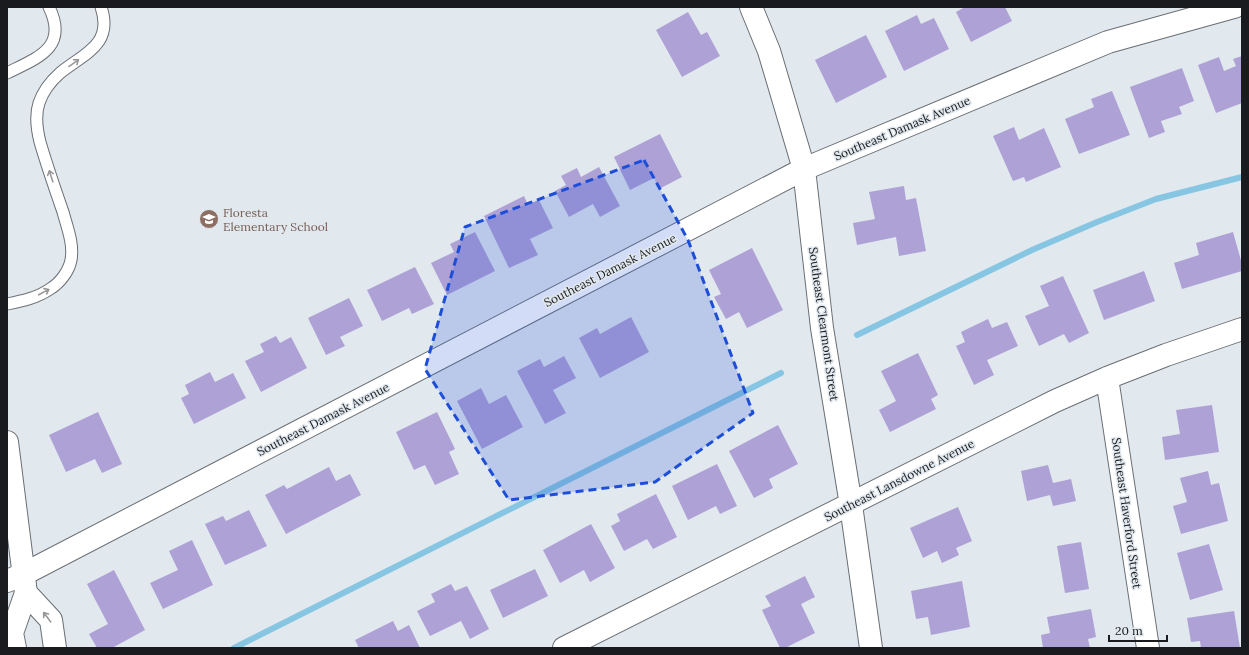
<svg xmlns="http://www.w3.org/2000/svg" width="1249" height="655" font-family="Lora,serif">
<rect width="100%" height="100%" fill="#e1e8ee"/>
<g fill="none" stroke-linecap="round" stroke-linejoin="round">
<path stroke="#86c6e2" stroke-width="6" d="M 857,335 L 1032,250 L 1097,222 L 1156,199 L 1242,177
M 234,648 L 781,373"/>
</g>
<path fill="#aea1d6" d="M 965,7 L 1005,7 L 1012,21 L 971,42 L 956,12 Z
M 688,12 L 701,35 L 707,32 L 720,56 L 682,77 L 656,30 Z
M 917,15 L 921,24 L 934,18 L 949,49 L 904,71 L 885,31 Z
M 866,35 L 887,77 L 836,103 L 815,60 Z
M 1242,56 L 1242,103 L 1216,113 L 1198,65 L 1219,57 L 1224,71 L 1236,66 L 1233,59 Z
M 1182,68 L 1194,101 L 1179,107 L 1182,114 L 1161,121 L 1165,132 L 1149,138 L 1130,87 Z
M 1112,91 L 1130,135 L 1079,154 L 1065,119 L 1094,107 L 1091,99 Z
M 1014,127 L 1019,140 L 1044,128 L 1061,167 L 1026,182 L 1024,177 L 1013,181 L 993,136 Z
M 660,134 L 682,177 L 659,189 L 654,178 L 630,190 L 614,157 Z
M 599,167 L 620,206 L 600,217 L 593,204 L 569,217 L 555,191 L 566,185 L 561,176 L 577,168 L 581,177 Z
M 904,186 L 906,200 L 916,198 L 926,251 L 899,256 L 896,237 L 857,245 L 853,223 L 875,219 L 869,192 Z
M 524,196 L 528,205 L 539,200 L 553,228 L 530,239 L 538,255 L 509,268 L 484,216 Z
M 475,232 L 495,271 L 447,295 L 431,263 L 454,252 L 450,244 Z
M 1233,232 L 1242,264 L 1242,271 L 1182,289 L 1174,263 L 1199,255 L 1196,243 Z
M 752,248 L 783,310 L 747,328 L 739,312 L 726,319 L 714,297 L 721,294 L 709,270 Z
M 415,267 L 434,304 L 412,314 L 409,308 L 382,321 L 367,290 Z
M 1144,271 L 1155,301 L 1104,320 L 1093,290 Z
M 1063,276 L 1089,333 L 1069,343 L 1064,334 L 1039,346 L 1025,316 L 1049,306 L 1040,286 Z
M 349,298 L 363,326 L 340,337 L 345,346 L 326,355 L 308,318 Z
M 631,317 L 649,352 L 600,378 L 579,338 L 597,328 L 600,334 Z
M 988,319 L 992,328 L 1007,322 L 1018,346 L 987,360 L 994,375 L 974,385 L 956,346 L 965,342 L 961,332 Z
M 276,336 L 280,343 L 291,337 L 307,368 L 261,392 L 245,361 L 264,352 L 260,344 Z
M 918,353 L 938,395 L 931,399 L 936,409 L 890,432 L 879,410 L 896,401 L 881,371 Z
M 564,356 L 576,378 L 553,390 L 566,413 L 545,424 L 517,371 L 540,359 L 544,367 Z
M 210,372 L 215,382 L 233,373 L 246,398 L 194,424 L 181,398 L 189,394 L 185,385 Z
M 481,388 L 489,404 L 506,395 L 523,427 L 482,449 L 457,401 Z
M 1212,405 L 1219,452 L 1165,460 L 1162,437 L 1180,434 L 1176,410 Z
M 98,412 L 122,464 L 102,473 L 95,459 L 66,472 L 49,435 Z
M 437,412 L 455,449 L 449,452 L 459,474 L 435,485 L 425,465 L 414,470 L 396,432 Z
M 778,425 L 798,464 L 769,479 L 773,488 L 754,498 L 729,451 Z
M 717,464 L 737,506 L 720,514 L 716,506 L 688,520 L 672,486 Z
M 1048,465 L 1053,483 L 1071,479 L 1076,501 L 1053,506 L 1050,495 L 1027,501 L 1021,471 Z
M 329,467 L 336,481 L 350,474 L 361,495 L 286,534 L 265,495 L 284,485 L 287,489 Z
M 1208,471 L 1211,485 L 1219,483 L 1228,521 L 1181,534 L 1173,506 L 1187,502 L 1180,478 Z
M 656,494 L 677,537 L 653,549 L 647,539 L 624,551 L 611,526 L 620,521 L 617,514 Z
M 958,507 L 972,541 L 956,548 L 959,555 L 942,563 L 937,551 L 923,558 L 910,528 Z
M 249,510 L 267,546 L 225,565 L 205,524 L 223,516 L 226,521 Z
M 591,524 L 615,568 L 590,582 L 584,570 L 560,583 L 543,550 Z
M 192,540 L 213,585 L 163,609 L 150,583 L 178,570 L 169,551 Z
M 1081,542 L 1089,589 L 1065,593 L 1057,546 Z
M 1209,544 L 1223,590 L 1190,600 L 1177,553 Z
M 535,569 L 548,596 L 503,618 L 490,590 Z
M 114,570 L 145,630 L 112,648 L 97,648 L 89,634 L 108,624 L 87,584 Z
M 805,576 L 815,597 L 801,604 L 815,633 L 785,648 L 780,648 L 762,610 L 771,606 L 765,596 Z
M 962,581 L 970,627 L 931,635 L 928,617 L 916,619 L 911,591 Z
M 451,584 L 455,591 L 467,586 L 489,629 L 470,639 L 461,621 L 430,636 L 417,611 L 435,602 L 431,594 Z
M 1091,609 L 1096,637 L 1088,639 L 1090,648 L 1043,648 L 1041,635 L 1050,633 L 1047,617 Z
M 1234,611 L 1240,648 L 1201,648 L 1200,641 L 1191,642 L 1187,618 Z
M 393,621 L 398,631 L 409,625 L 420,648 L 359,648 L 355,640 Z"/>
<g fill="none" stroke-linecap="round" stroke-linejoin="round">
<g stroke="#696f74" stroke-width="13">
<path id="service" d="M 7,73 C 37,58 69,48 49,7
M 7,304 C 22,301 37,298 50,289 C 60,283 69,271 71,260 C 74,244 67,227 63,212 C 55,189 47,166 40,142 C 37,130 35,115 39,103 C 43,91 51,81 60,73 C 83,54 114,45 101,7"/>
</g>
<g stroke="#696f74" stroke-width="24">
<path id="minor" d="M 751,7 L 769,51 L 804,169 L 822,328 L 851,505 L 871,648
M 1107,378 L 1148,648
M 7,581 L 24,574 L 804,169 L 1108,42 L 1234,7
M 564,648 L 1055,401 L 1107,378 L 1166,355 L 1242,329"/>
</g>
<g stroke="#696f74" stroke-width="24">
<path id="tertiary" d="M 7,442 L 26,593 L 12,633 L 15,648
M 26,593 L 51,620 L 55,648"/>
</g>
<use href="#service" stroke="#fff" stroke-width="11"/>
<use href="#minor" stroke="#fff" stroke-width="22"/>
<use href="#tertiary" stroke="#fff" stroke-width="22"/>
</g>
<defs><path id="oneway-shaft" d="M-6 0H5M1.5-3L5.5 0L1.5 3" fill="none" stroke-width="1.6" stroke-linecap="round" stroke-linejoin="round"/></defs>
<g stroke="#98989a">
<use href="#oneway-shaft" transform="translate(74 63) rotate(-35)"/>
<use href="#oneway-shaft" transform="translate(51 176) rotate(-108)"/>
<use href="#oneway-shaft" transform="translate(44 292) rotate(-28)"/>
<use href="#oneway-shaft" transform="translate(47 617) rotate(-127)"/>
</g>
<path fill="#1d4ed8" fill-opacity="0.2" stroke="#1d4ed8" stroke-width="3" stroke-dasharray="8 5" stroke-linejoin="round" d="M 644,160 L 688,240 L 753,413 L 655,482 L 509,500 L 425,369 L 465,227 Z"/>
<defs>
<g id="school-disc" transform="scale(1)"><circle r="9.5" fill="#8d6e63" stroke="#e1e8ee"/><path d="M0-5L7-2L0 1L-7-2ZM-4 1L0 2.5L4 1V4Q0 6-4 4Z" fill="#fff"/></g>
</defs>
<g fill-rule="evenodd">
<use href="#school-disc" x="209" y="219"/>
</g>
<g text-anchor="middle" dominant-baseline="central" stroke-width="3" stroke-linejoin="round" paint-order="stroke">
<g font-size="12" fill="#191b1e" stroke="#e1e8ee">
<text transform="translate(902 128) rotate(-23)">Southeast Damask Avenue</text>
<text transform="translate(610 270) rotate(-27)">Southeast Damask Avenue</text>
<text transform="translate(824 324) rotate(82)">Southeast Clearmont Street</text>
<text transform="translate(323 419) rotate(-27)">Southeast Damask Avenue</text>
<text transform="translate(899 480) rotate(-27)">Southeast Lansdowne Avenue</text>
<text transform="translate(1127 513) rotate(82)">Southeast Haverford Street</text>
</g>
<g font-size="12" fill="#785e54" stroke="#e1e8ee" text-anchor="start">
<text x="223" y="212">Floresta<tspan x="223" dy="14">Elementary School</tspan></text>
</g>
</g>
<rect width="1249" height="655" fill="none" stroke="#191b1e" stroke-width="16"/>
<path d="M1109 635v6h58v-6" fill="none" stroke="#191b1e" stroke-width="2"/>
<text x="1115" y="635" font-size="12" fill="#191b1e" stroke="#e1e8ee" stroke-width="3" paint-order="stroke">20 m</text>
</svg>
